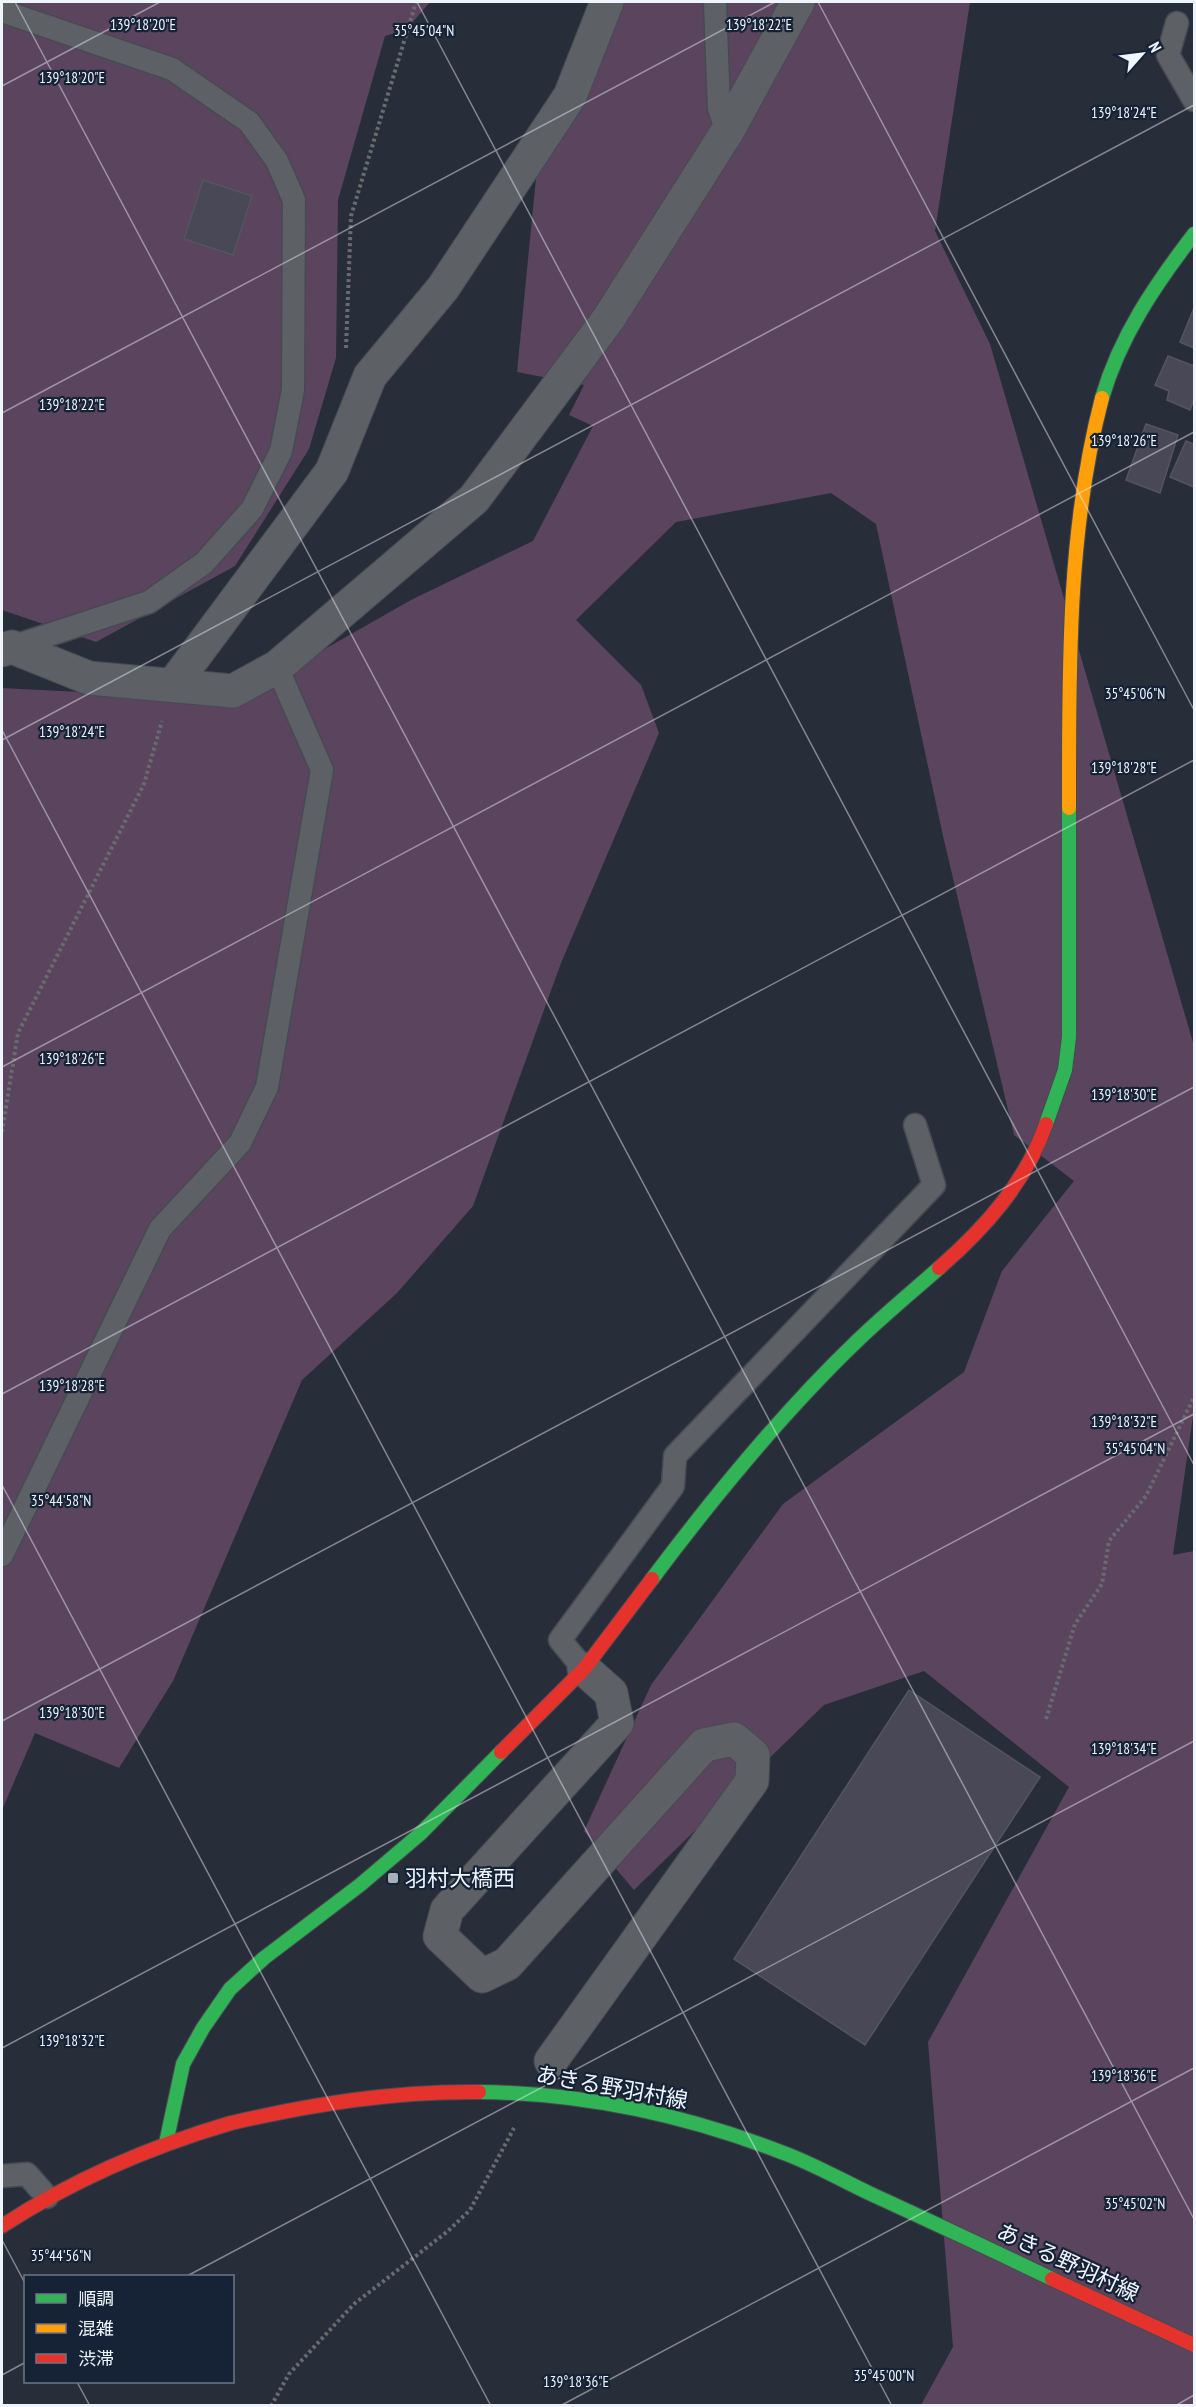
<svg xmlns="http://www.w3.org/2000/svg" width="1196" height="2407" font-family="'PT Sans Narrow','Noto Sans JP',sans-serif">
<rect width="100%" height="100%" fill="#282e39"/>
<path fill="#5b445e" d="M 2,2 L 430,2 L 406,30 L 385,36 L 338,200 L 336,358 L 309,449 L 235,566 L 96,642 L 2,610 Z
M 589,2 L 970,2 L 935,231 L 990,344 L 1194,1046 L 1194,1409 L 1173,1555 L 1194,1551 L 1194,2405 L 921,2405 L 953,2347 L 928,2042 L 1069,1787 L 924,1671 L 824,1705 L 634,1890 L 584,1831 L 651,1685 L 783,1504 L 964,1372 L 1002,1271 L 1074,1181 L 1014,1135 L 943,836 L 876,524 L 831,493 L 676,522 L 576,620 L 641,685 L 659,733 L 561,963 L 473,1206 L 397,1293 L 302,1380 L 173,1681 L 119,1768 L 35,1733 L 2,1810 L 2,688 L 235,700 L 411,600 L 533,541 L 593,426 L 569,415 L 584,385 L 517,372 L 540,137 Z"/>
<path fill="#484857" stroke="#53555f" stroke-width="1.5" d="M 203,180 L 252,196 L 233,255 L 184,239 Z
M 1194,308 L 1194,348 L 1180,342 Z
M 1168,356 L 1194,366 L 1194,399 L 1190,410 L 1167,400 L 1169,391 L 1155,385 Z
M 1146,424 L 1178,435 L 1160,493 L 1126,480 Z
M 1186,441 L 1194,444 L 1194,487 L 1170,477 Z
M 909,1690 L 1040,1777 L 865,2045 L 734,1959 Z"/>
<g fill="none" stroke-linecap="round" stroke-linejoin="round">
<g stroke="#464b53" stroke-width="25">
<path id="lane" d="M 715,2 L 719,108 L 727,132
M 2,11 L 172,69 L 249,122 L 277,161 L 294,200 L 293,390 L 281,451 L 252,509 L 204,563 L 149,602 L 12,647
M 1177,23 L 1168,55 L 1194,100
M 2,1555 L 160,1229 L 240,1143 L 267,1087 L 322,770 L 277,667
M 584,1669 L 560,1640 L 673,1486 L 675,1456 L 934,1185 L 915,1125
M 2,2176 L 27,2174 L 47,2197"/>
</g>
<g stroke="#464b53" stroke-width="35">
<path id="street" d="M 2,650 L 12,647 L 89,678 L 233,691 L 277,667 L 474,499 L 609,318 L 727,132 L 798,2
M 173,685 L 332,471 L 370,376 L 443,288 L 570,96 L 607,2
M 551,2061 L 752,1781 L 753,1755 L 734,1739 L 704,1745 L 507,1964 L 482,1976 L 440,1936 L 447,1910 L 617,1723 L 611,1693 L 584,1669"/>
</g>
<g stroke="#464b53" stroke-width="16">
<path id="fast" d="M 1102,398 C 1120,336 1155,285 1194,234
M 1046,1124 L 1065,1070 L 1069,1037 L 1069,808
M 652,1579 C 715,1495 782,1413 857,1341 C 884,1315 912,1292 939,1268
M 166,2143 L 183,2064 L 203,2028 L 230,1989 L 264,1958 L 360,1885 L 420,1834 L 501,1752"/>
</g>
<g stroke="#464b53" stroke-width="16">
<path id="slow" d="M 1069,808 C 1069,672 1067,531 1102,398"/>
</g>
<g stroke="#464b53" stroke-width="16">
<path id="jam" d="M 939,1268 C 985,1228 1026,1182 1046,1124
M 501,1752 L 584,1669 L 652,1579
M 2,2226 C 74,2179 149,2147 231,2123"/>
</g>
<path stroke="#686b70" stroke-width="4" stroke-dasharray="3 3" stroke-linecap="butt" d="M 346,348 L 351,216 L 416,2
M 2,1132 L 18,1033 L 144,784 L 162,721
M 1046,1719 L 1075,1624 L 1102,1584 L 1109,1541 L 1146,1496 L 1194,1397
M 271,2406 L 289,2374 L 354,2304 L 448,2231 L 470,2210 L 514,2128"/>
<use href="#lane" stroke="#5d6165" stroke-width="22"/>
<use href="#street" stroke="#5d6165" stroke-width="33"/>
<use href="#fast" stroke="#30b455" stroke-width="14"/>
<use href="#slow" stroke="#ff9f0a" stroke-width="14"/>
<use href="#jam" stroke="#e5322d" stroke-width="14"/>
<g stroke="#464b53" stroke-width="16" stroke-linecap="butt">
<path id="fast-bridge" d="M 479,2092 C 582,2093 685,2115 781,2152 C 812,2163 841,2180 871,2194 C 932,2222 992,2250 1052,2279"/>
</g>
<g stroke="#464b53" stroke-width="16" stroke-linecap="butt">
<path id="jam-bridge" d="M 231,2123 C 313,2104 394,2091 479,2092
M 1052,2279 L 1194,2345"/>
</g>
<use href="#fast-bridge" stroke="#30b455" stroke-width="14"/>
<use href="#jam-bridge" stroke="#e5322d" stroke-width="14"/>
</g>
<path fill="none" stroke="#eff5fd" stroke-width="1.5" stroke-opacity="0.45" d="M 15,2 L 1194,2219M 417,2 L 1194,1465M 818,2 L 1194,710M 2,86 L 160,2M 2,413 L 775,2M 2,730 L 892,2406M 2,740 L 1194,105M 2,1067 L 1194,432M 2,1394 L 1194,760M 2,1485 L 491,2406M 2,1721 L 1194,1087M 2,2048 L 1194,1414M 2,2240 L 26,2285M 187,2276 L 1194,1741M 2,2375 L 26,2362M 77,2382 L 90,2406M 560,2406 L 1194,2068M 1175,2406 L 1194,2395"/>
<rect fill="#a9afb8" stroke="#162336" stroke-width="2" x="387" y="1872" width="12" height="12" rx="3"/>
<g text-anchor="middle" dominant-baseline="central" stroke-width="4.5" stroke-linejoin="round" paint-order="stroke">
<g font-size="22" fill="#eff5fd" stroke="#162336" text-anchor="start">
<text x="405" y="1878">羽村大橋西</text>
</g>
<g font-size="22" fill="#eff5fd" stroke="#162336">
<text transform="translate(612 2087) rotate(10)">あきる野羽村線</text>
<text transform="translate(1068 2262) rotate(25)">あきる野羽村線</text>
</g>
</g>
<g font-size="15" text-anchor="middle" fill="#eff5fd" stroke="#162336" stroke-width="4.5" stroke-linejoin="round" paint-order="stroke">
<text x="143" y="30">139°18'20"E</text>
<text x="759" y="30">139°18'22"E</text>
<text x="424" y="36">35°45'04"N</text>
<text x="72" y="83">139°18'20"E</text>
<text x="1124" y="118">139°18'24"E</text>
<text x="72" y="410">139°18'22"E</text>
<text x="1124" y="446">139°18'26"E</text>
<text x="1135" y="699">35°45'06"N</text>
<text x="72" y="737">139°18'24"E</text>
<text x="1124" y="773">139°18'28"E</text>
<text x="72" y="1064">139°18'26"E</text>
<text x="1124" y="1100">139°18'30"E</text>
<text x="72" y="1391">139°18'28"E</text>
<text x="1124" y="1427">139°18'32"E</text>
<text x="1135" y="1454">35°45'04"N</text>
<text x="61" y="1506">35°44'58"N</text>
<text x="72" y="1718">139°18'30"E</text>
<text x="1124" y="1754">139°18'34"E</text>
<text x="72" y="2046">139°18'32"E</text>
<text x="1124" y="2081">139°18'36"E</text>
<text x="1135" y="2209">35°45'02"N</text>
<text x="61" y="2261">35°44'56"N</text>
<text x="884" y="2381">35°45'00"N</text>
<text x="576" y="2387">139°18'36"E</text>
</g>
<rect width="1196" height="2407" fill="none" stroke="#eff5fd" stroke-width="6"/>
<rect x="24" y="2275" width="210" height="108" fill="#162336" stroke="#6d7786" stroke-width="1.5"/>
<rect x="36" y="2294" width="30" height="9" fill="#30b455" stroke="#6d7786" stroke-width="1.5"/>
<text x="78" y="2305" font-size="18" fill="#eff5fd">順調</text>
<rect x="36" y="2324" width="30" height="9" fill="#ff9f0a" stroke="#6d7786" stroke-width="1.5"/>
<text x="78" y="2335" font-size="18" fill="#eff5fd">混雑</text>
<rect x="36" y="2354" width="30" height="9" fill="#e5322d" stroke="#6d7786" stroke-width="1.5"/>
<text x="78" y="2365" font-size="18" fill="#eff5fd">渋滞</text>
<g transform="translate(1142 54) rotate(62)" stroke="#162336" stroke-width="4.5" paint-order="stroke">
<path d="M0-4.5L10 22L0 15L-10 22Z" fill="#eff5fd"/>
<text y="-9" font-size="16" font-weight="bold" text-anchor="middle" fill="#eff5fd">N</text>
</g>
</svg>
